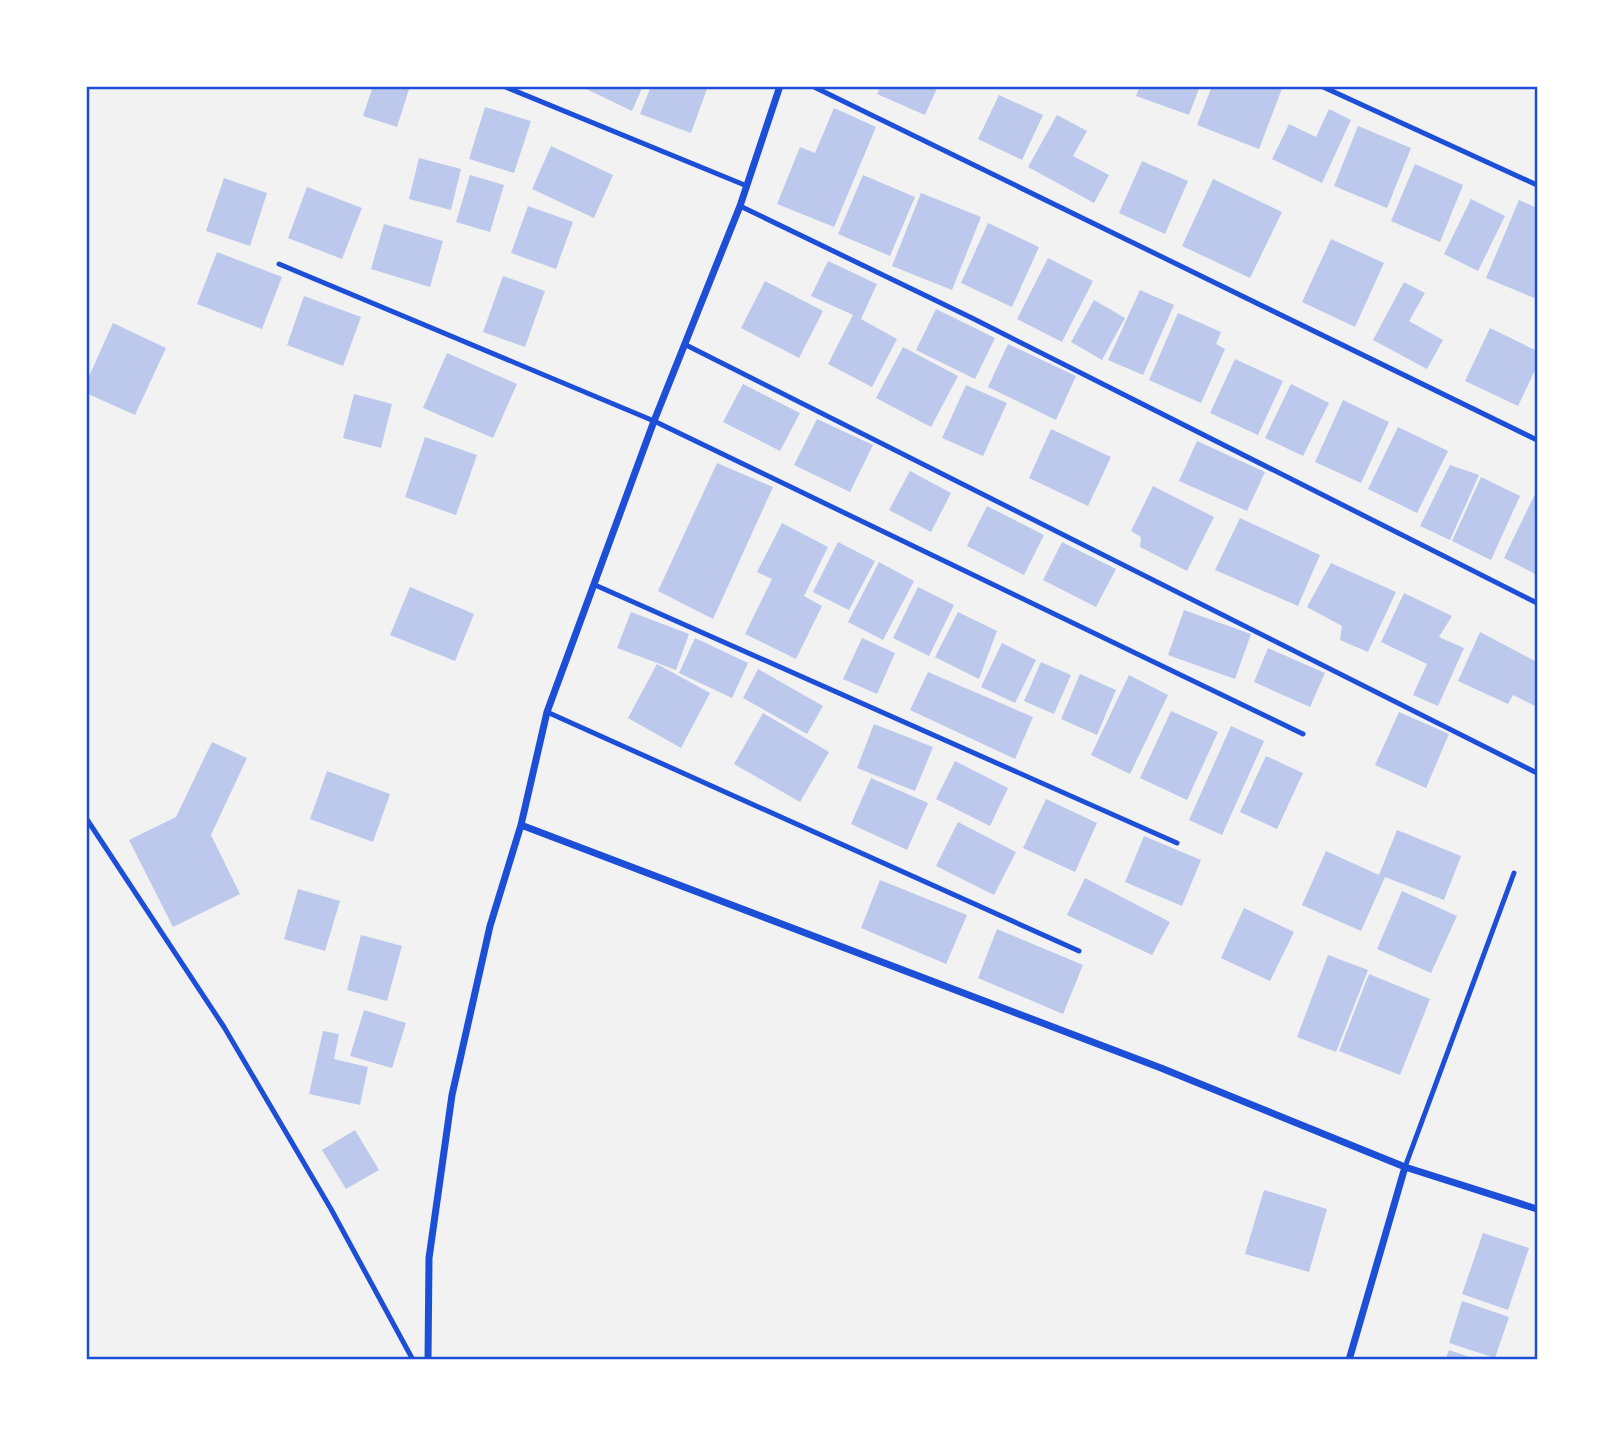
<svg xmlns="http://www.w3.org/2000/svg" width="1623" height="1446" font-family="Arial,sans-serif">
<rect width="100%" height="100%" fill="#f2f2f2"/>
<path fill="#bdc9ec" d="M 373,86 L 410,86 L 397,127 L 363,116 Z
M 580,86 L 643,86 L 632,111 Z
M 651,86 L 708,86 L 691,133 L 640,114 Z
M 881,86 L 938,86 L 925,115 L 877,94 Z
M 1140,86 L 1200,86 L 1189,115 L 1136,96 Z
M 1212,86 L 1283,86 L 1259,149 L 1197,125 Z
M 999,95 L 1043,115 L 1022,160 L 978,139 Z
M 485,107 L 531,121 L 514,173 L 469,159 Z
M 834,108 L 876,127 L 834,227 L 777,204 L 800,147 L 815,153 Z
M 1329,109 L 1351,120 L 1322,183 L 1272,159 L 1289,124 L 1316,137 Z
M 1057,115 L 1087,131 L 1073,156 L 1109,175 L 1094,203 L 1028,167 Z
M 1358,126 L 1411,148 L 1387,208 L 1334,186 Z
M 551,146 L 613,175 L 594,218 L 532,189 Z
M 419,158 L 461,169 L 451,210 L 409,199 Z
M 1142,161 L 1188,181 L 1165,234 L 1119,213 Z
M 1415,164 L 1463,185 L 1440,242 L 1391,221 Z
M 470,175 L 504,185 L 490,232 L 456,222 Z
M 863,175 L 915,197 L 890,256 L 838,234 Z
M 224,178 L 267,193 L 250,246 L 206,231 Z
M 1213,179 L 1282,212 L 1250,278 L 1182,246 Z
M 307,187 L 362,208 L 342,259 L 288,238 Z
M 921,193 L 981,217 L 952,290 L 892,266 Z
M 1471,199 L 1505,216 L 1478,271 L 1444,254 Z
M 1519,200 L 1537,208 L 1537,299 L 1486,278 Z
M 528,206 L 573,222 L 556,269 L 511,253 Z
M 988,223 L 1039,247 L 1012,307 L 961,283 Z
M 384,224 L 443,241 L 430,287 L 371,269 Z
M 1331,239 L 1384,263 L 1355,327 L 1302,302 Z
M 217,252 L 282,277 L 262,329 L 197,304 Z
M 1048,258 L 1093,281 L 1062,342 L 1017,319 Z
M 828,261 L 877,284 L 861,319 L 897,339 L 872,387 L 828,364 L 853,315 L 811,296 Z
M 503,276 L 545,291 L 525,347 L 483,332 Z
M 765,281 L 823,311 L 799,358 L 741,328 Z
M 1404,282 L 1425,293 L 1409,321 L 1443,340 L 1427,369 L 1373,340 Z
M 1140,290 L 1174,305 L 1143,375 L 1108,360 Z
M 304,296 L 361,317 L 343,366 L 287,345 Z
M 1094,300 L 1125,318 L 1102,360 L 1071,342 Z
M 936,309 L 995,338 L 975,379 L 916,350 Z
M 1178,313 L 1221,332 L 1216,344 L 1225,349 L 1201,403 L 1149,380 Z
M 113,323 L 166,348 L 135,415 L 86,393 L 86,383 Z
M 1490,328 L 1537,351 L 1537,366 L 1518,406 L 1465,381 Z
M 1008,344 L 1076,376 L 1056,420 L 988,387 Z
M 903,347 L 958,376 L 931,427 L 876,398 Z
M 447,353 L 517,384 L 493,438 L 423,408 Z
M 1235,359 L 1283,381 L 1258,435 L 1210,413 Z
M 743,384 L 800,413 L 780,451 L 723,422 Z
M 1291,384 L 1329,403 L 1303,456 L 1265,438 Z
M 966,385 L 1007,403 L 983,456 L 942,438 Z
M 354,394 L 392,404 L 381,448 L 343,438 Z
M 1343,400 L 1389,422 L 1361,483 L 1315,462 Z
M 817,419 L 873,445 L 850,492 L 794,465 Z
M 1398,427 L 1448,451 L 1417,513 L 1368,489 Z
M 1051,429 L 1111,457 L 1088,506 L 1029,478 Z
M 425,437 L 477,455 L 456,515 L 405,497 Z
M 1197,441 L 1265,472 L 1247,511 L 1179,481 Z
M 717,463 L 773,487 L 713,619 L 658,591 Z
M 1450,465 L 1479,475 L 1450,540 L 1420,526 Z
M 910,471 L 951,493 L 931,532 L 889,510 Z
M 1481,477 L 1520,496 L 1491,560 L 1452,541 Z
M 1153,486 L 1214,517 L 1187,571 L 1140,547 L 1141,537 L 1131,531 Z
M 1535,494 L 1537,495 L 1537,575 L 1504,558 Z
M 987,506 L 1044,535 L 1024,575 L 967,546 Z
M 1240,518 L 1320,555 L 1298,606 L 1215,570 Z
M 782,523 L 828,547 L 804,596 L 822,606 L 796,659 L 745,634 L 772,579 L 757,572 Z
M 838,542 L 875,561 L 849,610 L 813,592 Z
M 1062,542 L 1116,569 L 1096,607 L 1043,580 Z
M 879,562 L 914,581 L 883,640 L 848,622 Z
M 1331,563 L 1396,592 L 1368,652 L 1340,640 L 1342,626 L 1307,607 Z
M 410,587 L 474,614 L 455,661 L 390,635 Z
M 918,587 L 954,605 L 929,656 L 893,638 Z
M 1404,593 L 1452,616 L 1439,637 L 1464,648 L 1438,706 L 1413,695 L 1427,664 L 1381,642 Z
M 1184,610 L 1251,634 L 1235,679 L 1168,655 Z
M 631,612 L 689,634 L 676,670 L 617,648 Z
M 958,612 L 997,631 L 979,679 L 935,657 Z
M 1480,632 L 1537,662 L 1537,707 L 1513,695 L 1508,704 L 1458,681 Z
M 695,638 L 748,663 L 732,698 L 679,673 Z
M 862,638 L 895,653 L 877,694 L 843,679 Z
M 1002,643 L 1036,660 L 1015,703 L 981,687 Z
M 1268,648 L 1325,673 L 1310,707 L 1254,682 Z
M 1041,662 L 1071,675 L 1054,714 L 1024,701 Z
M 657,664 L 710,693 L 681,748 L 628,718 Z
M 758,669 L 823,706 L 807,734 L 743,698 Z
M 928,672 L 1033,717 L 1015,759 L 910,710 Z
M 1080,674 L 1116,690 L 1097,735 L 1061,719 Z
M 1129,675 L 1168,695 L 1130,774 L 1091,755 Z
M 1171,711 L 1218,732 L 1187,800 L 1140,778 Z
M 1399,712 L 1449,734 L 1426,788 L 1375,765 Z
M 763,713 L 829,752 L 800,802 L 734,764 Z
M 874,724 L 933,747 L 915,791 L 857,768 Z
M 1231,726 L 1264,741 L 1222,835 L 1189,820 Z
M 212,742 L 247,758 L 211,835 L 240,894 L 173,927 L 129,840 L 176,817 Z
M 1266,756 L 1303,773 L 1277,829 L 1240,812 Z
M 955,761 L 1008,788 L 990,826 L 936,799 Z
M 327,771 L 390,794 L 373,842 L 310,819 Z
M 871,778 L 928,803 L 907,850 L 851,824 Z
M 1046,799 L 1097,823 L 1075,872 L 1023,848 Z
M 958,822 L 1016,852 L 994,895 L 936,866 Z
M 1397,830 L 1461,856 L 1444,900 L 1385,877 L 1361,931 L 1302,905 L 1326,851 L 1379,875 Z
M 1144,836 L 1201,860 L 1182,906 L 1125,882 Z
M 1085,878 L 1170,922 L 1152,955 L 1067,915 Z
M 880,880 L 967,915 L 946,964 L 861,928 Z
M 298,889 L 340,901 L 325,951 L 284,939 Z
M 1402,891 L 1457,916 L 1431,973 L 1377,949 Z
M 1244,908 L 1294,932 L 1270,981 L 1221,958 Z
M 997,929 L 1083,965 L 1063,1014 L 978,978 Z
M 361,935 L 402,946 L 387,1001 L 347,990 Z
M 1328,955 L 1368,970 L 1336,1052 L 1297,1037 Z
M 1369,974 L 1430,999 L 1400,1075 L 1339,1051 Z
M 364,1010 L 406,1023 L 392,1068 L 350,1056 Z
M 323,1031 L 339,1034 L 334,1059 L 368,1067 L 360,1105 L 309,1094 Z
M 355,1130 L 379,1170 L 346,1189 L 322,1150 Z
M 1264,1190 L 1327,1209 L 1309,1272 L 1245,1254 Z
M 1483,1233 L 1529,1248 L 1508,1310 L 1462,1294 Z
M 1462,1301 L 1509,1317 L 1495,1358 L 1449,1343 Z
M 1449,1350 L 1478,1360 L 1445,1360 Z"/>
<g fill="none" stroke-linecap="round" stroke-linejoin="round">
<path stroke="#1d4ed8" stroke-width="5" d="M 503,86 L 747,186
M 812,86 L 1537,440
M 1321,86 L 1537,185
M 740,206 L 972,318 L 1537,603
M 279,264 L 654,421 L 1303,734
M 686,345 L 1537,773
M 595,585 L 1177,843
M 547,712 L 1079,951
M 86,818 L 224,1027 L 331,1209 L 413,1360
M 1405,1167 L 1514,873"/>
<path stroke="#1d4ed8" stroke-width="7" d="M 521,825 L 1161,1068 L 1405,1167 L 1537,1209
M 428,1360 L 429,1258 L 452,1095 L 490,926 L 521,825 L 547,712 L 654,421 L 740,206 L 780,86
M 1349,1360 L 1405,1167"/>
</g>
<rect width="1623" height="1446" fill="none" stroke="#ffffff" stroke-width="175"/>
<rect x="88" y="88" width="1448" height="1270" fill="none" stroke="#1d4ed8" stroke-width="2.5"/>
</svg>
